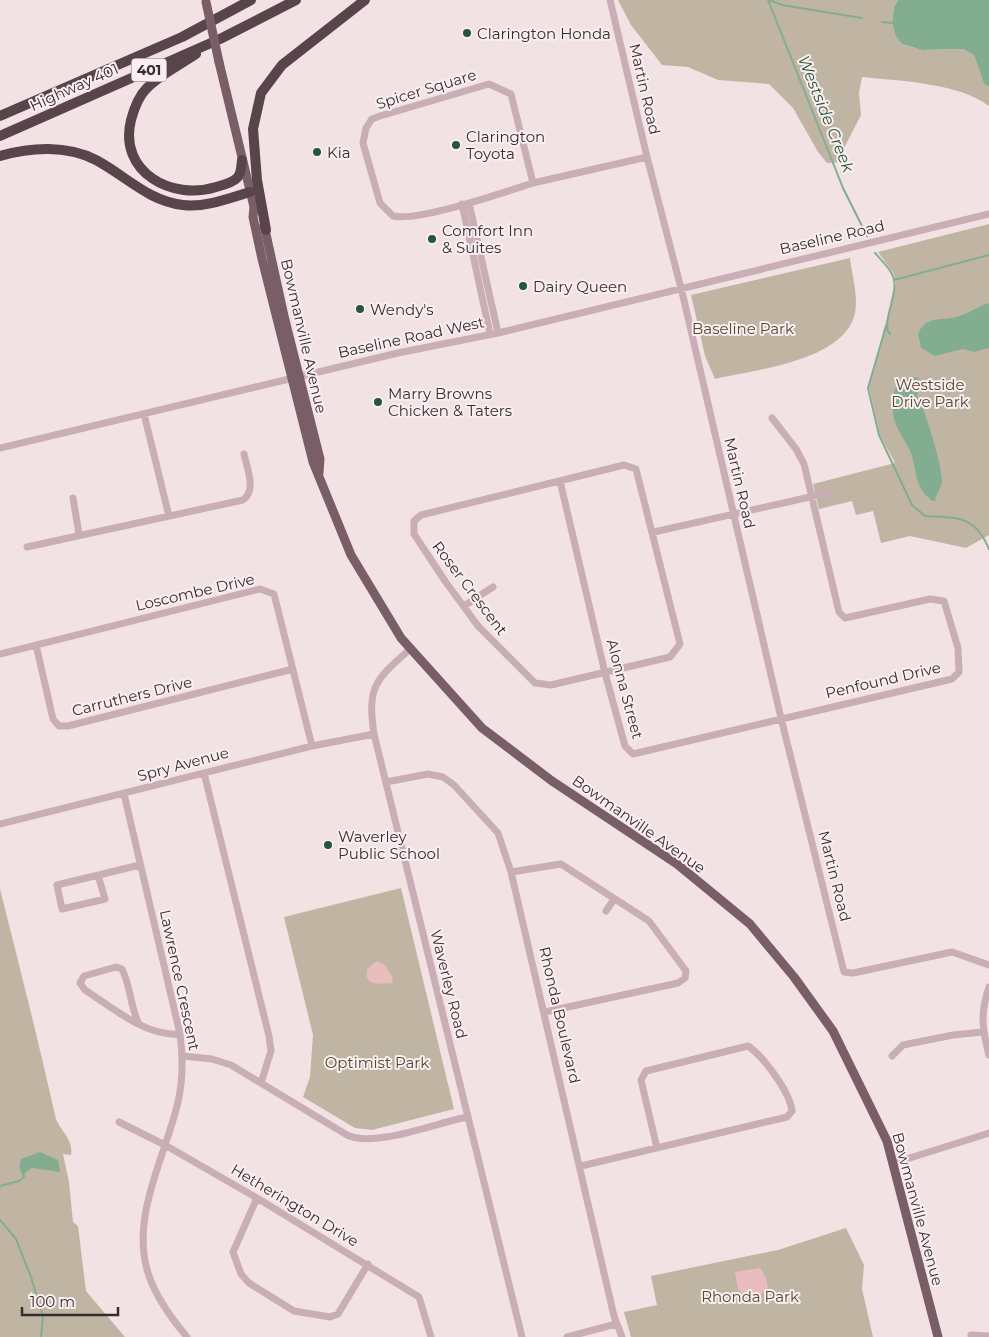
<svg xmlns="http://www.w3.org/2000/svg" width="989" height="1337" font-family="Montserrat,sans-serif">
<rect width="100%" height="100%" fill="#f2e2e4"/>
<path fill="#c0b5a3" d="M 618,0 L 898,0 L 894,7 L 892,23 L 896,37 L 902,44 L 922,50 L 963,49 L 974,55 L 984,84 L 989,87 L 989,106 C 959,83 900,81 862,77 L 859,93 L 861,115 L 845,146 L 843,162 L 827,163 L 818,152 L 793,108 L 769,84 L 718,80 L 688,67 L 662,65 L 631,25 Z
M 989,224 L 989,535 L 966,548 L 910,536 L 881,543 L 873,511 L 856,515 L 852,501 L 819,509 L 813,484 L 895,463 L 880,435 L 869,387 L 896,283 L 894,274 L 878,252 Z
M 850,258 C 852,277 861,304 852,322 C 833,362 754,370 715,379 L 705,356 L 691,295 Z
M 401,888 L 454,1109 L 372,1130 L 355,1128 L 303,1097 L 310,1077 L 313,1035 L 284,917 Z
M 0,889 C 19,964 38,1039 55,1115 C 58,1130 74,1138 71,1155 L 63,1154 L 69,1182 L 73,1222 L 78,1226 L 86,1291 L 125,1337 L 0,1337 Z
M 846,1228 L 864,1265 L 862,1289 L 873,1337 L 631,1337 L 624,1312 L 657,1305 L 651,1276 L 778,1250 Z"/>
<path fill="#e9bcbe" d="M 377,961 L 384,964 L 393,978 L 392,983 C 382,984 363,987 367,969 Z
M 760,1268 L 766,1278 L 768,1288 L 758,1297 L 744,1295 L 738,1289 L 735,1272 Z"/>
<path fill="#83ad91" d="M 898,0 L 989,0 L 989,87 L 984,84 L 974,55 L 963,49 L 922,50 L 902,44 L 896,37 L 892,23 L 894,7 Z
M 989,303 L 989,348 L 974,352 L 963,349 L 935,356 L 921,348 L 918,334 C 926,314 943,322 959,316 C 970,313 978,306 989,303 Z
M 913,377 L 919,378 L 917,401 L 921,403 C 927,419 943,467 942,483 C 941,488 936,494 935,501 L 932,501 C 928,497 922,492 920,487 C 915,476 915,464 911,453 C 906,442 899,433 895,422 C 890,404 891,379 913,377 Z
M 40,1152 L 58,1160 L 60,1172 L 32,1168 L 26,1172 L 24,1177 C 19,1171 19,1165 21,1159 Z"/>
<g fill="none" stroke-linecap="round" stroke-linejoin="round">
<path stroke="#83ad91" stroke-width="2" d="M 768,0 L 843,188 L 867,236
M 769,0 L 782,5 L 862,18
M 882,22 L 892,23
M 875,253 C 881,260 889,267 893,276 C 900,292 880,324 890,334
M 894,280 L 989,255
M 886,326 L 868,388 L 879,435 L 912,505 L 925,516 C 958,518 975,515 989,549
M 0,1186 L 19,1181 L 24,1177
M 0,1220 L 16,1239 L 31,1277 L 43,1316 L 41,1337"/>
<path stroke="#c9aeb5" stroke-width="7" d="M 610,0 L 647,157 L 683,296 L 781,718 L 844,972 L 853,973 L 952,952 L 989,965
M 489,84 L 511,94 L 533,183 C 505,192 418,222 393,216 L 380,203 L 363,143 L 366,128 L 372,119 L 380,116 Z
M 533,183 L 647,157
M 469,203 L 498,333
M 462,204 L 490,334
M 144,414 L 169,516
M 0,448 L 398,353 L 498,333 L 989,214
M 624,465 L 636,469 L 680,644 L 670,657 L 551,685 L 535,683 L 478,626 L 445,581 L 414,534 L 414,521 L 421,515 Z
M 560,481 L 605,673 L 625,746 L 633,754 L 952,679 L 959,672 L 958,648 L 944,601 L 930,599 L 845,618 L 839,612 L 804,464 L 796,449 L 772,418
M 73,498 L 79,534
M 654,532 L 832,492
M 27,547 L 243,500 C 257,490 247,469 244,454
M 464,606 L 493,587
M 36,645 L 53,719 L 59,726 L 68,726 L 293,669
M 409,650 C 375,680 367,687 374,734 L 522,1337
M 0,654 L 260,589 L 274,594 L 312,746
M 204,773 L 269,1036 L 271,1051 L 261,1083
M 386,782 L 428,774 L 443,777 L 454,785 L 498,833 L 511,872 L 614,1316 L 622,1337
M 124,794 L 180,1034 C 183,1056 183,1080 178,1102 C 165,1158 129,1218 149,1276 C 157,1299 171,1318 187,1337
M 0,824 L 312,746 L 374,734
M 511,872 L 561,864 L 649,921 L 686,971 L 685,978 L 678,983 L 545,1012
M 98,875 L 105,899 L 62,909 L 57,885 L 140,865
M 606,911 L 614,899
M 989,987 C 980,1013 982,1028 989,1055
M 139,1024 C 130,1007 131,987 122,969 L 116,967 L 84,976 L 80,983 L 85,990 C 113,1008 146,1037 180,1034
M 183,1056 L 212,1059 L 231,1065 L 347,1135 C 374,1148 436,1123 467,1117
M 892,1056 L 903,1045 L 953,1035 L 983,1032
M 119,1122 L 165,1145 L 257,1198 L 419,1297 L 431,1337
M 894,1163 L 989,1133
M 581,1166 L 787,1117 L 792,1111 C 790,1092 763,1056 748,1046 L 646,1071 L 641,1080 L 657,1148
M 257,1198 L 233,1252 L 241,1274 L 249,1283 L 294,1311 L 330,1317 L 338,1314 L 368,1264
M 971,1335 L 989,1336
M 567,1337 L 616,1324"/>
<path stroke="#795e68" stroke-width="9" d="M 219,62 L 254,207 L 253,217 L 262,259 L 313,462 L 351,555 L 401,638 L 482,728 L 552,781 L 677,864 L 750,924 L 794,977 L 833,1031 L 887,1141 L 938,1337
M 264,225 L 284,316 L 320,459 L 319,473"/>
<path stroke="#59444c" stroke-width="10" d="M 196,54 C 180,65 159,75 146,89 C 138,97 134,109 131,120 C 118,172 172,201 216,187 C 223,185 232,183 237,178 C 242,173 241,166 242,160
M 0,116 L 182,37 L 251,0
M 0,136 L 220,39 L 296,0
M 0,156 C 31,147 67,145 96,160 C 126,176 148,201 183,205 C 204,208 230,198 250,192
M 266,230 L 257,180 L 253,129 L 261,93 L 282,65 L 365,0"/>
<path stroke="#795e68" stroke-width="9" d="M 206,2 L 219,62"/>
</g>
<g fill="#255737" stroke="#f9eef0" stroke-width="2">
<circle cx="467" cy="33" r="5"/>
<circle cx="456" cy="145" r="5"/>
<circle cx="317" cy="152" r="5"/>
<circle cx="432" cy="239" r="5"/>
<circle cx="523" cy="286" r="5"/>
<circle cx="360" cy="309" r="5"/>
<circle cx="378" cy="402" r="5"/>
<circle cx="328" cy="845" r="5"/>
</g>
<g text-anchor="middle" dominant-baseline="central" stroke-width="4" stroke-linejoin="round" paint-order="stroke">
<rect fill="#f9eef0" stroke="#73666a" stroke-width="1" x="131.5" y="58.5" width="35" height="23" rx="4"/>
<g font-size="14" font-weight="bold" fill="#392c31">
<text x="149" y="70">401</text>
</g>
<g font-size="15" fill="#392c31" stroke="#f9eef0" text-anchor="start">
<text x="477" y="33">Clarington Honda</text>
<text x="466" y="136">Clarington<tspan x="466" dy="17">Toyota</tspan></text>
<text x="327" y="152">Kia</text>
<text x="442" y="230">Comfort Inn<tspan x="442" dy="17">&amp; Suites</tspan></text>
<text x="533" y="286">Dairy Queen</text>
<text x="370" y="309">Wendy's</text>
<text x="388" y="393">Marry Browns<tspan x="388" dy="17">Chicken &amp; Taters</tspan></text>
<text x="338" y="836">Waverley<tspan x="338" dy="17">Public School</tspan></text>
</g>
<g font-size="15" fill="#392c31" stroke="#f9eef0">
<text transform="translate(74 87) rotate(-24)">Highway 401</text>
<text transform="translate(426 89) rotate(-17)">Spicer Square</text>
<text transform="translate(645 89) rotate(77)">Martin Road</text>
<text transform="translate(832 237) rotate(-13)">Baseline Road</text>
<text transform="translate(304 336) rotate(77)">Bowmanville Avenue</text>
<text transform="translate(411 337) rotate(-12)">Baseline Road West</text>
<text transform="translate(740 483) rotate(77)">Martin Road</text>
<text transform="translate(470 588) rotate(53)">Roser Crescent</text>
<text transform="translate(195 592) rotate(-13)">Loscombe Drive</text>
<text transform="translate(883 680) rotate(-13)">Penfound Drive</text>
<text transform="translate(625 689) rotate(75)">Alonna Street</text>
<text transform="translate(132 696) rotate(-14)">Carruthers Drive</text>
<text transform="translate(183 764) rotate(-15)">Spry Avenue</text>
<text transform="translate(639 824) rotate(35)">Bowmanville Avenue</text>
<text transform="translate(835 876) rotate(76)">Martin Road</text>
<text transform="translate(180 980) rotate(78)">Lawrence Crescent</text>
<text transform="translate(449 984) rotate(76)">Waverley Road</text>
<text transform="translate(560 1015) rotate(77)">Rhonda Boulevard</text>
<text transform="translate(295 1205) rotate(31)">Hetherington Drive</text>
<text transform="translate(918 1209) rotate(75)">Bowmanville Avenue</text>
</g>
<g font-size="15" fill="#554932" stroke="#f9eef0">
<text x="743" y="328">Baseline Park</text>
<text x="930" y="384">Westside<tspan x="930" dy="17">Drive Park</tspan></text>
<text x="377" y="1062">Optimist Park</text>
<text x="750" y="1296">Rhonda Park</text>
</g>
<g font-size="16" font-style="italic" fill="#255737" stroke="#f9eef0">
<text transform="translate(826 114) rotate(68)">Westside Creek</text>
</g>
</g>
<path d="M22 1307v8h96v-8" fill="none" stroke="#392c31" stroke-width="2.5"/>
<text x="30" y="1307" font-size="15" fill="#392c31" stroke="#f9eef0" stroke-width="4" paint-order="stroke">100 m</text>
</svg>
